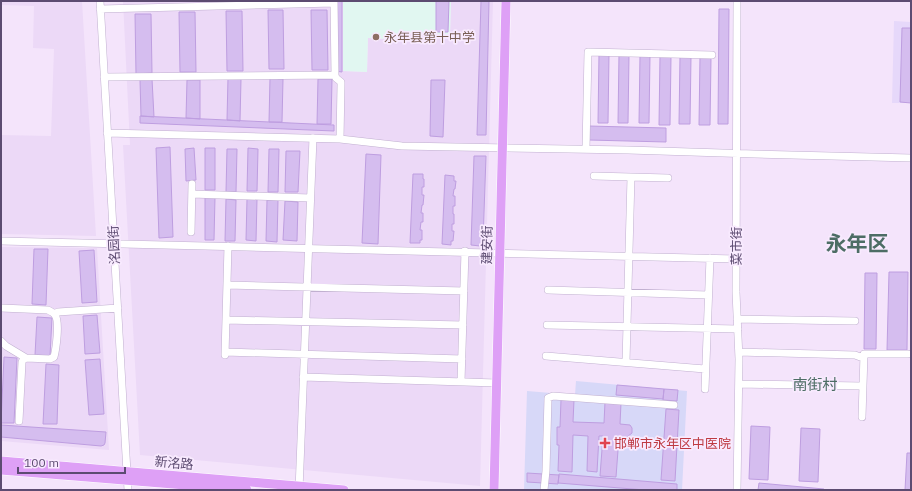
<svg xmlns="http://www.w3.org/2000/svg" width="912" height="491" font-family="'IBM Plex Sans','Noto Sans SC',sans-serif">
<rect width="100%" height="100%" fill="#f4e4fb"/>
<path fill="#ecd9f7" d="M 1,1 L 82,1 L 96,236 L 1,234 L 1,135 L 51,136 L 54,49 L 33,48 L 34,6 L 1,5 Z
M 123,1 L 343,1 L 343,71 L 367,72 L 368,38 L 408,40 L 409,33 L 450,35 L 451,1 L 493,1 L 480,486 L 140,455 L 123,145 L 130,145 Z
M 1,247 L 97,248 L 109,450 L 1,441 Z"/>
<path fill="#e6d8fa" d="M 894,21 L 911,22 L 911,103 L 892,103 Z"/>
<path fill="#e1f7f1" d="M 343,1 L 451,1 L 450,35 L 409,33 L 409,40 L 368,38 L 367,72 L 343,71 Z"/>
<path fill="#d7d8f8" d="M 576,381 L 687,391 L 682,490 L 524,490 L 527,391 L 575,395 Z"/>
<path fill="#d5bdef" stroke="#be9ee0" d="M 336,1 L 342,1 L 342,72 L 335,71 Z
M 436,1 L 449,1 L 448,32 L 436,32 Z
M 481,1 L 489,1 L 486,135 L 477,135 Z
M 719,9 L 729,9 L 728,124 L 718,124 Z
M 268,10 L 283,10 L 284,69 L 269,69 Z
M 311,10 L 327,10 L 328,70 L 312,70 Z
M 226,11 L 242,11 L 243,71 L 227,71 Z
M 179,12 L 195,12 L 196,72 L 180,72 Z
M 135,14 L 151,14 L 152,73 L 136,74 Z
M 902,28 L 911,28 L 911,103 L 900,102 Z
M 599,54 L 609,54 L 608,123 L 598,123 Z
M 619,54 L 629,55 L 628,123 L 618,123 Z
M 640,55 L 650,55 L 649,123 L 639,123 Z
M 660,56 L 671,56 L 670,125 L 659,125 Z
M 680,56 L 691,56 L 690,124 L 679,124 Z
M 700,56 L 711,57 L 710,125 L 699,125 Z
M 228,78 L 241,79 L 240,121 L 227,120 Z
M 270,78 L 283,79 L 282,122 L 269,122 Z
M 152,79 L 154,117 L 141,116 L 140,80 Z
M 318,79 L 332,79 L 331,124 L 317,124 Z
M 187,80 L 200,80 L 200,119 L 186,118 Z
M 431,80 L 445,80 L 443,137 L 430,136 Z
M 140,116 L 334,125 L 334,131 L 140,123 Z
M 589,126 L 666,128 L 666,142 L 589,140 Z
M 170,147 L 173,237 L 159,238 L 156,148 Z
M 194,148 L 196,180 L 186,181 L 185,149 Z
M 205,148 L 215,148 L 215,190 L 205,190 Z
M 248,148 L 258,149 L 257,191 L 247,191 Z
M 227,149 L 237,149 L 236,192 L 226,192 Z
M 269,149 L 279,149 L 278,192 L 268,192 Z
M 286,151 L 300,151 L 298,192 L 285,192 Z
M 366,154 L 381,155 L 378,244 L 362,243 Z
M 474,156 L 486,156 L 483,241 L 480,246 L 471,245 Z
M 413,174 L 423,174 L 423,179 L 424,179 L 424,187 L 422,187 L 422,195 L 424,195 L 423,205 L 422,205 L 421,213 L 423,213 L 423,222 L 421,222 L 420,230 L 422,230 L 422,240 L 420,240 L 420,243 L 410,243 Z
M 445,175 L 454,176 L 454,181 L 456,181 L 455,189 L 454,189 L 453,196 L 455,196 L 455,206 L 453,206 L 453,214 L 454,214 L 454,224 L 452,224 L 452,231 L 454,231 L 453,241 L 451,241 L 451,245 L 442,244 Z
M 205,197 L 215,197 L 214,240 L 205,240 Z
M 226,199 L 236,200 L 235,241 L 225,241 Z
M 247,199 L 257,199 L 256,241 L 246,240 Z
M 267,200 L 278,200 L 277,242 L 266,241 Z
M 285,201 L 298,202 L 297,241 L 283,240 Z
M 34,249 L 48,249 L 46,305 L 32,304 Z
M 94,250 L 97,302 L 82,303 L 79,251 Z
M 889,272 L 908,272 L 907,350 L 887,350 Z
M 865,273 L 877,273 L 876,349 L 864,349 Z
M 97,315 L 100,353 L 85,354 L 83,316 Z
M 37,317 L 52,318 L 50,356 L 35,355 Z
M 4,357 L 17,358 L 14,423 L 1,423 Z
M 100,359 L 104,414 L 89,415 L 85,360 Z
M 46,364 L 59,365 L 57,424 L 43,424 Z
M 617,385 L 664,389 L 663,399 L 616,395 Z
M 664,389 L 678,390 L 677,401 L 663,400 Z
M 561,400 L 574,400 L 573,422 L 604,423 L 605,402 L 621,403 L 620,424 L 630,425 L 632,428 L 632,433 L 627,437 L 619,437 L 616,477 L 600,476 L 603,436 L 599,436 L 597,472 L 587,471 L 588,436 L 573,435 L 572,472 L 558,471 L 559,445 L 557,445 L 557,427 L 560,427 Z
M 666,409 L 679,410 L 675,481 L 661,480 Z
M 1,425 L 106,432 L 105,443 L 104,445 L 101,446 L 1,437 Z
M 751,426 L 770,427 L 768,480 L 749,479 Z
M 801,428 L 820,429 L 818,482 L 799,481 Z
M 907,453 L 911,453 L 911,490 L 905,490 Z
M 527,473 L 559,475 L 558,484 L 527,482 Z
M 559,474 L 677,484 L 677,490 L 645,490 L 558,483 Z
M 759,483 L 824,489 L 824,490 L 758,490 Z"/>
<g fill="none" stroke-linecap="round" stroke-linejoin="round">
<g stroke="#c1b0d0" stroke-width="8">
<path id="minor" d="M 100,1 L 128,490
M 334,1 L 335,75 L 336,78 L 341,82 L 341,85 L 340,139
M 737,1 L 736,292 L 739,359 L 737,490
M 100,9 L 334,3
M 104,77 L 335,75
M 107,133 L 340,139 L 402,146 L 628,150 L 754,154 L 911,158
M 586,149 L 588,52 L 712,55
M 594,176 L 668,178
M 192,194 L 310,198
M 191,232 L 192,184
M 1,241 L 736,259
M 227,285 L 464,291
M 548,290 L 708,295
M 1,308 L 48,310 C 50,311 54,313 55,315 C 60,322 56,349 54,357 L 50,359 L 26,358 L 23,360 L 22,362 L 19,421
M 54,314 L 58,312 L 118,308
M 737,319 L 855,321
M 226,320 L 463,325
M 547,325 L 738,329
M 1,341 L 6,346 L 26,358
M 225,352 L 462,359
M 739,352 L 855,355 L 863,358
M 225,355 L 228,246
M 546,356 L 705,369
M 626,362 L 631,177
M 303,377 L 497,383
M 461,382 L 465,251
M 739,384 L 862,386
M 705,389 L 710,258
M 862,417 L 864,354 L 908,354
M 299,490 L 313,138
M 544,490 L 546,471 L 548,398 L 553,396 L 674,405"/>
</g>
<g stroke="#fff" stroke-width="10">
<path id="major" d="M 1,461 L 344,490
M 1,470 L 247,490
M 494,490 L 506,1"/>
</g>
<use href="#minor" stroke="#fff" stroke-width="7"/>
<use href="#major" stroke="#dea0f6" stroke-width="9"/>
</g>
<circle fill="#8d6e63" stroke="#f8eafe" stroke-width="1.5" cx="376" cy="37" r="4"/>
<path fill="#e0444e" stroke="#f8eafe" stroke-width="1.5" d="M603 437h4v4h4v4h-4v4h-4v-4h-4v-4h4z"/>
<g text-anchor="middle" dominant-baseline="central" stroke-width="3.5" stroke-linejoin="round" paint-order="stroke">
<g font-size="13" fill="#785e54" stroke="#f8eafe" text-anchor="start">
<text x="384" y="37">永年县第十中学</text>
</g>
<g font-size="13" fill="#5c4b71" stroke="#f8eafe">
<text transform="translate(114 245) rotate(-93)">洺园街</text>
<text transform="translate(487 245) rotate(-89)">建安街</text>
<text transform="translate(736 246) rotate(-90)">菜市街</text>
<text transform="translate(174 463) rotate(5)">新洺路</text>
</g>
<g font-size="13" fill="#be3a42" stroke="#f8eafe" text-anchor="start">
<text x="614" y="443">邯郸市永年区中医院</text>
</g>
<g font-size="15" fill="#4d6d65" stroke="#f8eafe">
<text x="815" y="384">南街村</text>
</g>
<g font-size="21" font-weight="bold" fill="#4d6d65" stroke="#f8eafe">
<text x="857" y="243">永年区</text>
</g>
</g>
<rect width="912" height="491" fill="none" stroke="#5c4b71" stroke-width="4"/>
<path d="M18 467v6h107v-6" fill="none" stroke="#5c4b71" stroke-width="2"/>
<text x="24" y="467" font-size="12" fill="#5c4b71" stroke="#f8eafe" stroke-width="3" paint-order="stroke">100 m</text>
</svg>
